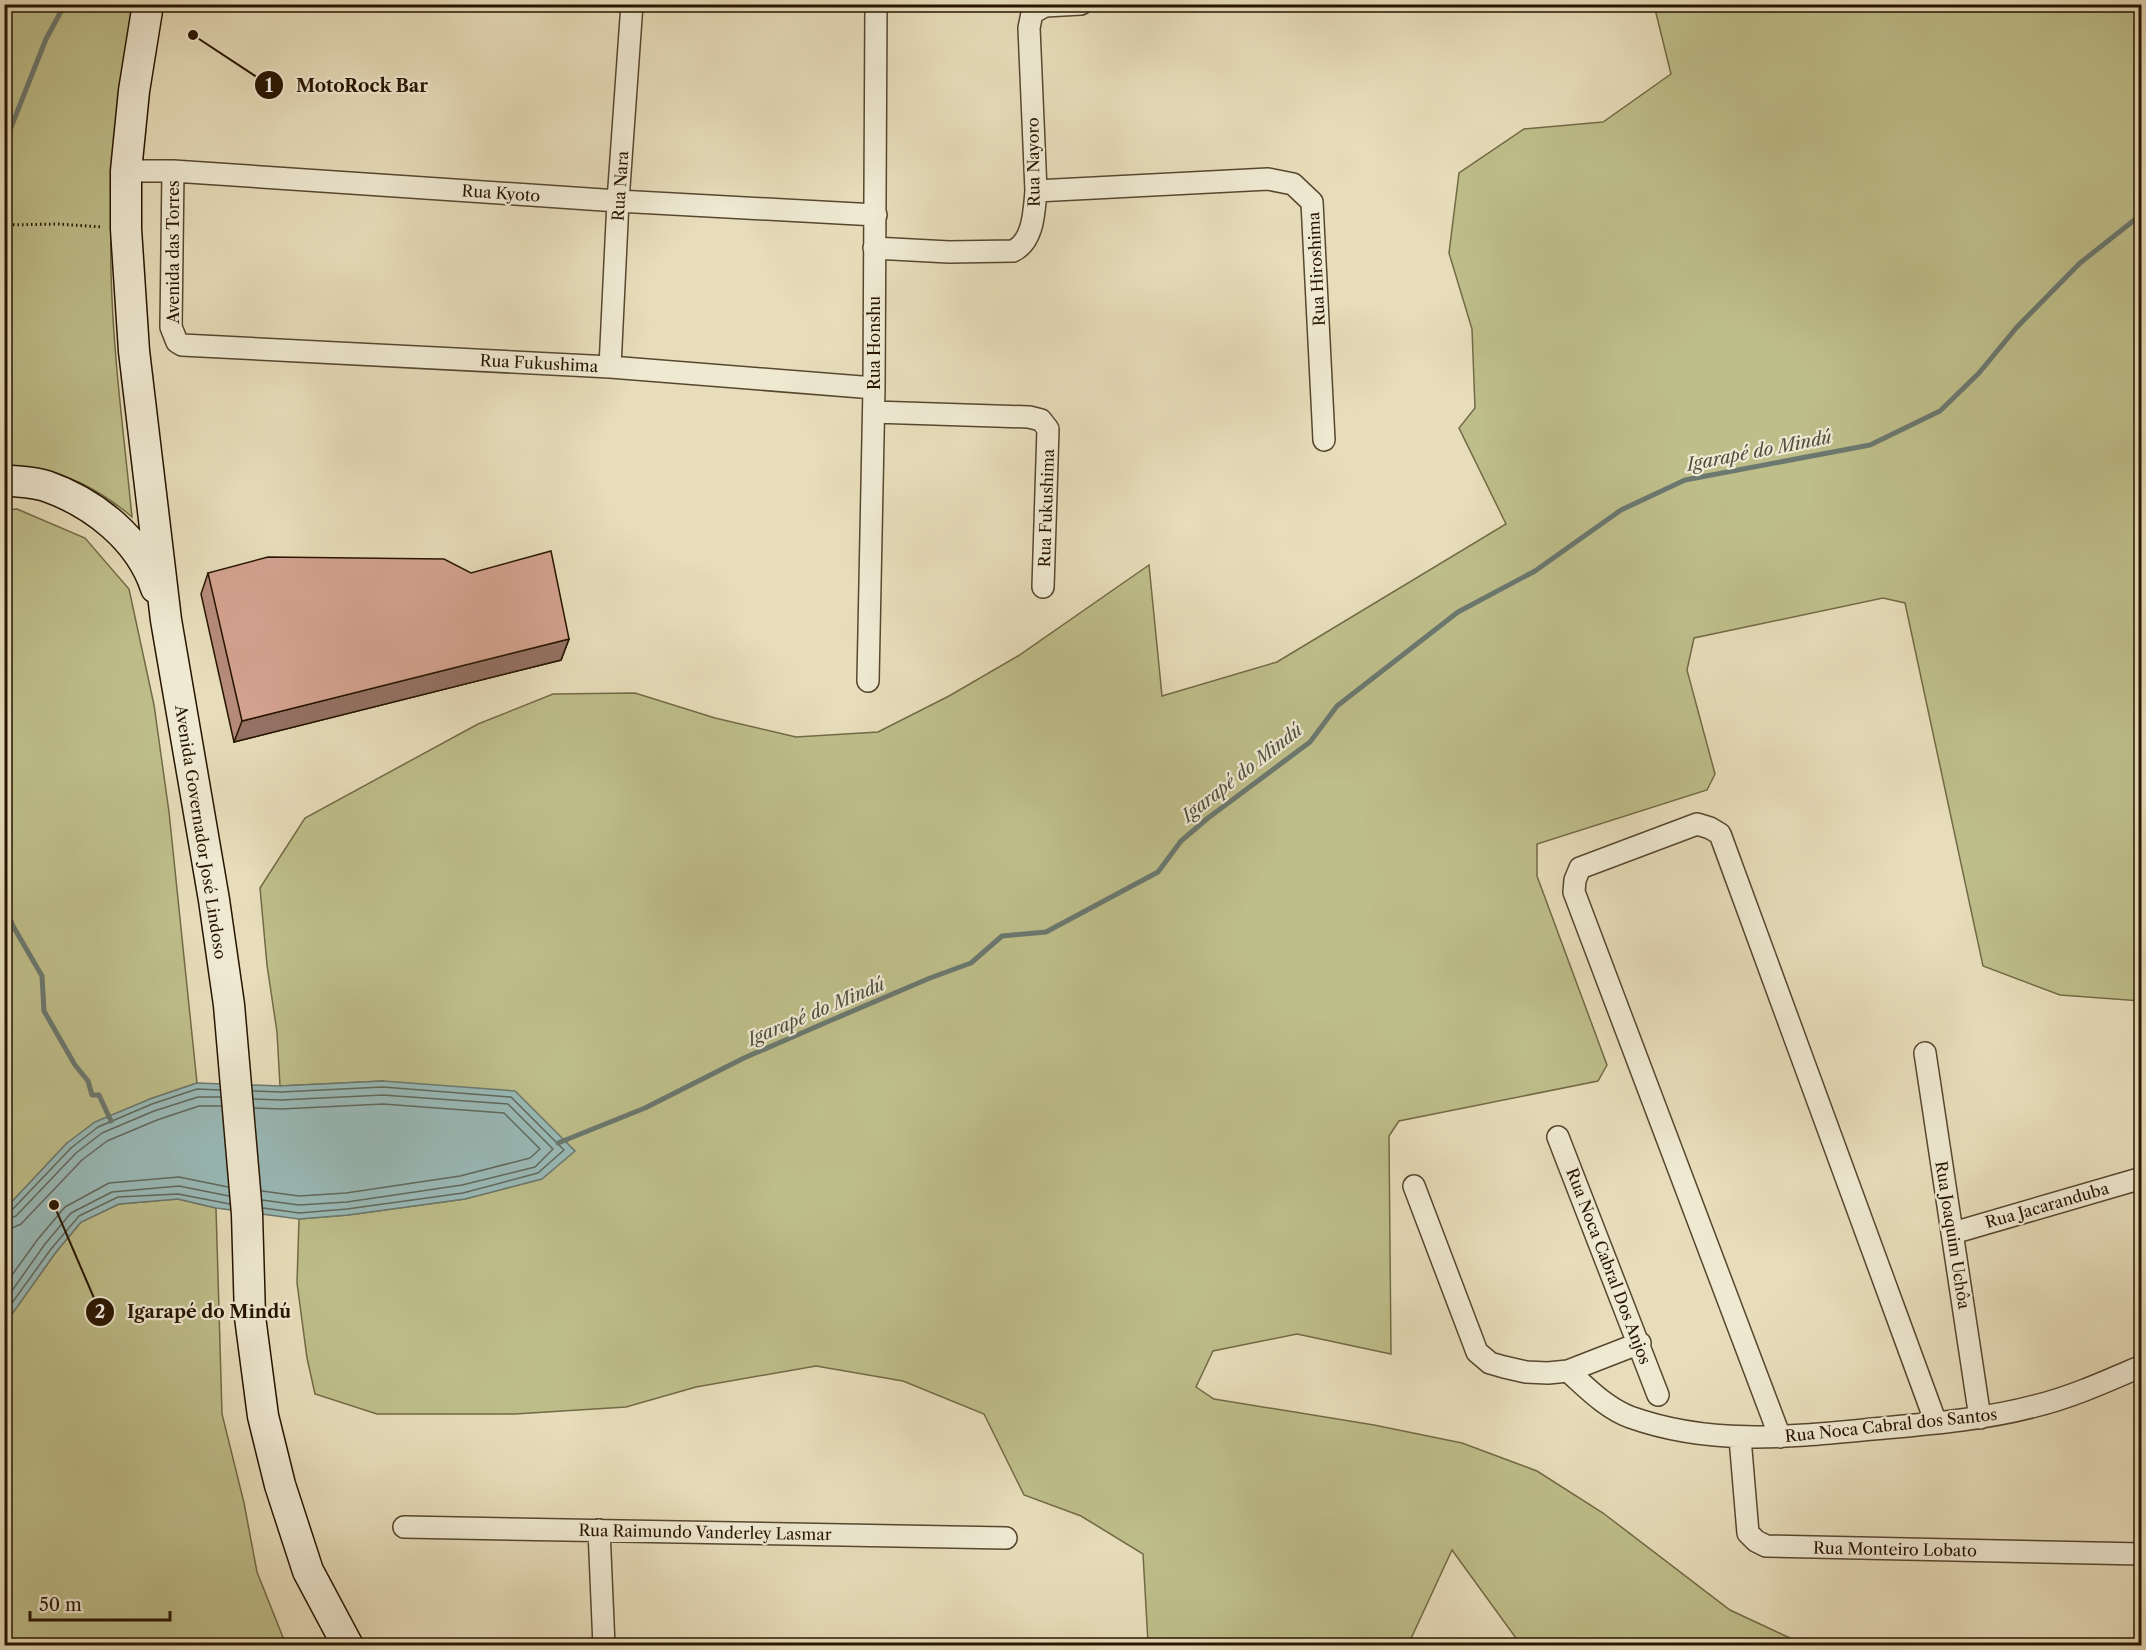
<svg xmlns="http://www.w3.org/2000/svg" width="2146" height="1650" font-family="'Libre Caslon Text',serif">
<rect width="100%" height="100%" fill="#e7ddba"/>
<filter id="stains"><feTurbulence type="fractalNoise" baseFrequency=".00333" numOctaves="4"/><feColorMatrix values="0 0 0 0 .2 0 0 0 0 .09 0 0 0 0 .02 0 0 0 .5 -.17"/></filter>
<radialGradient id="worn" r=".72"><stop offset=".6" stop-color="#630" stop-opacity="0"/><stop offset="1" stop-color="#630" stop-opacity=".3"/></radialGradient>
<path fill="#bebe8a" stroke="#726a46" stroke-width="1.5" d="M 5,5 L 132,5 C 118,93 109,183 111,272 C 113,354 124,436 132,517 C 95,485 54,466 5,465 Z
M 1654,5 L 2141,5 L 2141,1001 L 2060,995 L 1983,966 L 1905,603 L 1883,598 L 1694,638 L 1687,670 L 1715,774 L 1707,790 L 1537,844 L 1537,876 L 1607,1065 L 1598,1081 L 1399,1121 L 1389,1136 L 1391,1354 L 1297,1334 L 1213,1351 L 1196,1387 L 1214,1399 L 1374,1425 L 1462,1443 L 1537,1471 L 1603,1513 L 1730,1610 L 1805,1645 L 1810,1645 L 1521,1645 L 1452,1550 L 1408,1645 L 1148,1643 L 1143,1554 L 1081,1516 L 1024,1495 L 984,1414 L 903,1381 L 816,1366 L 696,1387 L 626,1407 L 515,1414 L 377,1414 L 315,1394 L 307,1358 L 297,1283 L 299,1219 L 348,1215 L 465,1199 L 541,1179 L 383,1081 L 280,1086 L 277,1032 L 267,965 L 260,888 L 305,818 L 478,724 L 553,694 L 635,693 L 715,718 L 796,737 L 878,732 L 949,696 L 1018,656 L 1149,565 L 1162,696 L 1277,662 L 1506,524 L 1459,428 L 1475,408 L 1472,329 L 1449,253 L 1459,173 L 1524,129 L 1603,122 L 1671,74 Z
M 17,509 L 85,538 L 129,589 L 154,705 L 169,812 L 197,1083 L 150,1099 L 67,1143 L 5,1209 L 4,510 Z
M 178,1199 L 216,1208 L 222,1414 L 244,1503 L 257,1572 L 286,1645 L 5,1645 L 4,1325 L 56,1252 L 81,1222 L 119,1204 Z"/>
<path fill="#99bab8" stroke="#6b786f" stroke-width="1.5" d="M 383,1081 L 515,1091 L 575,1151 L 542,1179 L 465,1199 L 348,1215 L 299,1219 L 216,1208 L 178,1199 L 119,1204 L 81,1222 L 56,1252 L 5,1324 L 5,1209 L 67,1143 L 95,1122 L 150,1099 L 197,1083 L 280,1086 Z"/>
<g fill="none" stroke-linecap="round" stroke-linejoin="round">
<path stroke="#60685c" stroke-width="1.5" d="M 253,1091 L 281,1092 L 383,1087 L 511,1097 L 564,1150 L 538,1173 L 463,1193 L 347,1209 L 299,1213 L 263,1208
M 254,1099 L 281,1100 L 383,1095 L 508,1104 L 553,1149 L 535,1167 L 462,1185 L 347,1202 L 299,1205 L 262,1200
M 254,1108 L 281,1109 L 383,1104 L 504,1113 L 540,1149 L 530,1158 L 460,1176 L 346,1193 L 299,1196 L 262,1191
M 4,1212 L 11,1211 L 71,1148 L 98,1127 L 152,1104 L 197,1089 L 220,1090
M 4,1220 L 16,1216 L 76,1153 L 102,1133 L 154,1111 L 198,1097 L 220,1097
M 4,1229 L 12,1228 L 21,1224 L 82,1160 L 107,1141 L 157,1120 L 199,1106 L 221,1106
M 4,1286 L 38,1239 L 65,1207 L 109,1183 L 179,1177 L 228,1187
M 4,1302 L 45,1244 L 71,1213 L 112,1192 L 179,1186 L 229,1196
M 4,1314 L 51,1249 L 79,1216 L 118,1197 L 178,1194 L 230,1204"/>
<path stroke="#6b786f" stroke-width="5" d="M 4,145 L 46,39 L 65,4
M 4,905 L 13,926 L 42,976 L 44,1011 L 75,1065 L 88,1081 L 92,1095 L 99,1095 L 111,1121
M 558,1143 L 645,1108 L 744,1058 L 827,1022 L 930,978 L 971,963 L 1002,936 L 1046,932 L 1158,872 L 1181,841 L 1208,818 L 1310,742 L 1337,706 L 1458,612 L 1535,571 L 1621,510 L 1685,480 L 1870,445 L 1940,411 L 1979,373 L 2017,327 L 2080,263 L 2142,214"/>
<g stroke="#57472f" stroke-width="24">
<path id="minor" d="M 126,171 L 173,171 L 618,201 L 876,215
M 173,171 L 171,327 L 177,342 L 182,345 L 610,367 L 874,388
M 1036,191 L 1268,179 L 1293,184 L 1312,202 L 1324,440
M 874,248 L 949,252 L 1013,251 C 1034,241 1034,211 1036,191 L 1029,28 L 1032,13 L 1045,6 L 1081,4
M 610,367 L 618,201 L 632,4
M 874,412 L 1029,417 L 1041,420 L 1048,429 L 1043,587
M 868,681 L 874,388 L 876,4
M 1925,1053 L 1980,1418
M 1558,1137 L 1658,1395
M 1414,1186 L 1477,1352 L 1490,1363 L 1504,1367 L 1526,1372 L 1548,1373 L 1568,1371 L 1640,1343
M 1953,1233 L 2142,1178
M 1568,1371 C 1587,1388 1606,1408 1630,1417 C 1711,1446 1790,1437 1873,1429 C 1928,1424 1982,1420 2035,1406 C 2072,1397 2107,1381 2142,1366
M 1780,1437 L 1574,892 L 1575,880 L 1580,868 L 1697,824 L 1710,828 L 1720,834 L 1936,1423
M 1740,1438 L 1748,1533 L 1756,1541 L 1766,1546 L 2142,1554
M 404,1527 L 1006,1538
M 599,1530 L 604,1646"/>
</g>
<g stroke="#271501" stroke-width="33">
<path id="secondary" d="M 148,4 L 134,91 L 126,171 L 126,229 L 134,351 L 166,620 L 214,900 L 229,1005 L 247,1214 L 250,1317 L 263,1416 L 280,1485 L 308,1571 L 348,1646
M 4,480 C 18,482 34,482 46,486 C 94,503 140,539 156,588"/>
</g>
<path stroke="#271501" stroke-width="3" stroke-dasharray="1.5 3" stroke-linecap="butt" d="M 4,225 L 58,224 L 102,227"/>
<use href="#minor" stroke="#efe9d2" stroke-width="21"/>
<use href="#secondary" stroke="#efe9d2" stroke-width="30"/>
</g>
<path fill="#b68b7b" stroke="#271501" stroke-width="1.5" d="M 208,573 L 569,639 L 561,660 L 234,742 L 201,594 Z"/>
<path fill="#947164" stroke="#271501" stroke-width="1.5" d="M 569,639 L 561,660 L 234,742 L 242,721 Z"/>
<path fill="#d4a28f" stroke="#271501" stroke-width="1.5" d="M 551,551 L 569,639 L 242,721 L 208,573 L 268,557 L 444,559 L 471,573 Z"/>
<g text-anchor="middle" dominant-baseline="central" stroke-width="4.5" stroke-linejoin="round" paint-order="stroke">
<g font-size="16" fill="#271501" stroke="#efe9d2">
<text transform="translate(1033 162) rotate(-91)">Rua Nayoro</text>
<text transform="translate(620 186) rotate(-86)">Rua Nara</text>
<text transform="translate(501 193) rotate(4)">Rua Kyoto</text>
<text transform="translate(173 252) rotate(-90)">Avenida das Torres</text>
<text transform="translate(1316 269) rotate(-93)">Rua Hiroshima</text>
<text transform="translate(874 343) rotate(-90)">Rua Honshu</text>
<text transform="translate(539 363) rotate(3)">Rua Fukushima</text>
<text transform="translate(1046 508) rotate(-88)">Rua Fukushima</text>
<text transform="translate(201 832) rotate(81)">Avenida Governador José Lindoso</text>
<text transform="translate(2047 1205) rotate(-16)">Rua Jacaranduba</text>
<text transform="translate(1953 1235) rotate(81)">Rua Joaquim Uchôa</text>
<text transform="translate(1609 1266) rotate(69)">Rua Noca Cabral Dos Anjos</text>
<text transform="translate(1891 1425) rotate(-6)">Rua Noca Cabral dos Santos</text>
<text transform="translate(705 1532) rotate(1)">Rua Raimundo Vanderley Lasmar</text>
<text transform="translate(1895 1549) rotate(1)">Rua Monteiro Lobato</text>
</g>
<g font-size="18" font-style="italic" fill="#4f4f41" stroke="#efe9d2">
<text transform="translate(1759 451) rotate(-11)">Igarapé do Mindú</text>
<text transform="translate(1242 773) rotate(-38)">Igarapé do Mindú</text>
<text transform="translate(816 1012) rotate(-23)">Igarapé do Mindú</text>
</g>
</g>
<path fill="none" stroke="#271501" stroke-width="2" d="M193 35L269 85M54 1205L100 1312"/>
<g fill="#271501" stroke="#efe9d2" stroke-width="2">
<circle cx="193" cy="35" r="6"/>
<circle cx="54" cy="1205" r="6"/>
<circle cx="269" cy="85" r="15"/>
<circle cx="100" cy="1312" r="15"/>
</g>
<g font-size="18" text-anchor="middle" font-weight="bold" fill="#fff">
<text x="269" y="92">1</text>
<text x="100" y="1318">2</text>
</g>
<g font-size="18" text-anchor="middle" font-weight="bold" fill="#271501" stroke="#efe9d2" stroke-width="4.5" stroke-linejoin="round" paint-order="stroke">
<text x="362" y="92">MotoRock Bar</text>
<text x="209" y="1318">Igarapé do Mindú</text>
</g>
<rect width="2146" height="1650" fill="none" stroke="#e7ddba" stroke-width="24"/>
<rect x="6" y="6" width="2134" height="1638" fill="none" stroke="#271501" stroke-width="3"/>
<rect x="12" y="12" width="2122" height="1626" fill="none" stroke="#271501" stroke-width="1.5"/>
<path d="M30 1611v9h140v-9" fill="none" stroke="#271501" stroke-width="3"/>
<text x="39" y="1611" font-size="18" fill="#271501" stroke="#efe9d2" stroke-width="4.5" paint-order="stroke">50 m</text>
<rect width="100%" height="100%" filter="url(#stains)"/>
<rect width="100%" height="100%" fill="url(#worn)"/>
</svg>
